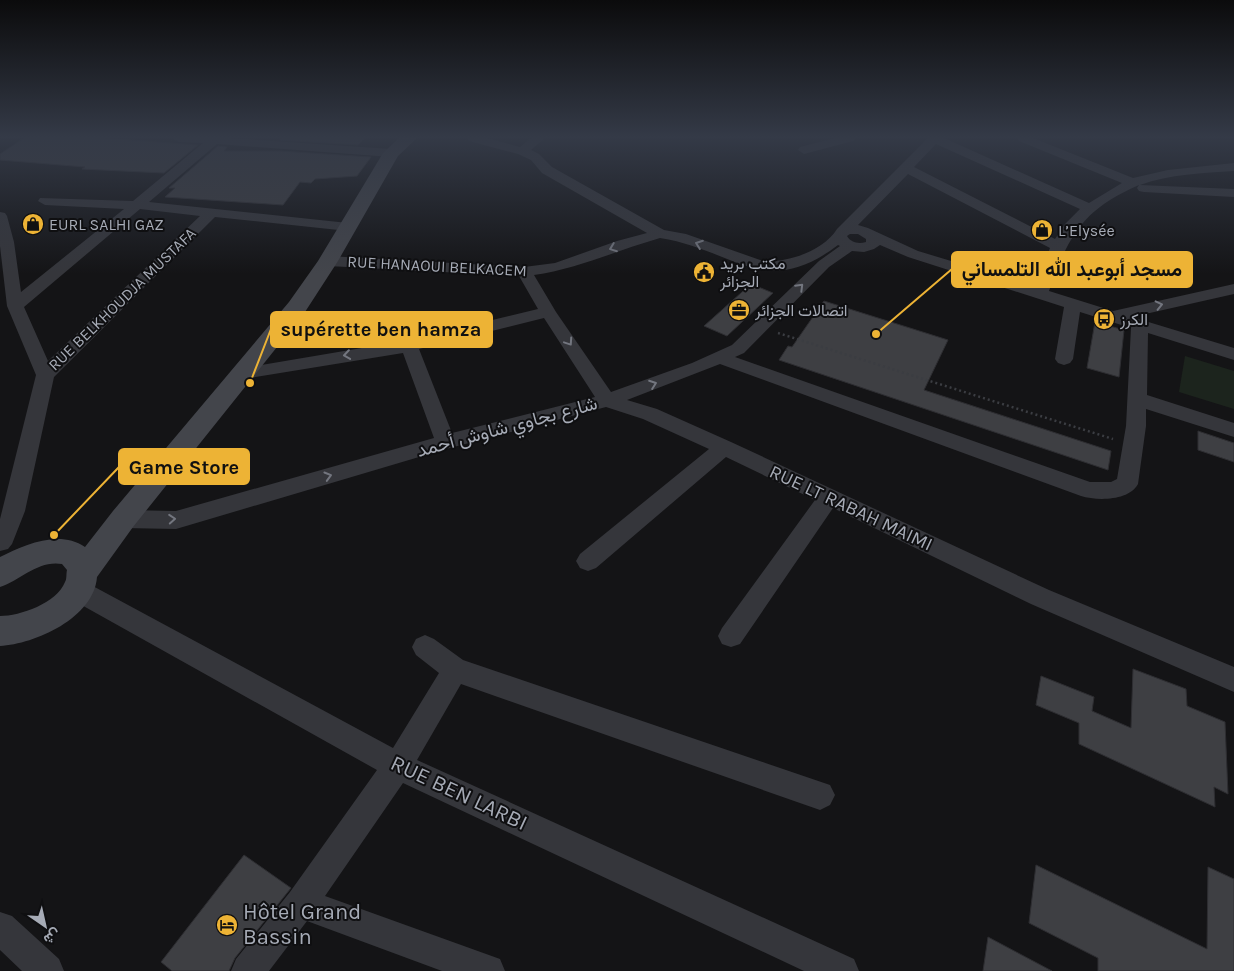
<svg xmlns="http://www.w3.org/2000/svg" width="1234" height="971" font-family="Karla,Vazirmatn,sans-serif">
<rect width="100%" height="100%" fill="#141416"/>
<path fill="#1c241d" d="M 1185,356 L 1234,371 L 1234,409 L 1179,392 Z"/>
<path fill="#3e3f43" stroke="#2e2e32" d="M 24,138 L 105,138 L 198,145 L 164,173 L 82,169 L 85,167 L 0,160 L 0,154 Z
M 280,138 L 365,138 L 358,145 L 280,140 Z
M 218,146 L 227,147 L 224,151 L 280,151 L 371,157 L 357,176 L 315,179 L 311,183 L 300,182 L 283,205 L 165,197 L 175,188 L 169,188 Z
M 751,284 L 773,293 L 727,336 L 704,326 Z
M 824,301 L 948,340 L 924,390 L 1111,451 L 1108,470 L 779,360 L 788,346 L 792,347 Z
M 1095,322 L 1124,330 L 1119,377 L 1087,368 Z
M 1198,431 L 1234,443 L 1234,462 L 1198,450 Z
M 1133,669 L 1186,689 L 1187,706 L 1225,722 L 1228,794 L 1214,787 L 1215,807 L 1079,744 L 1079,723 L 1036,705 L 1041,676 L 1094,697 L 1092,711 L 1131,728 Z
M 244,855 L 291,888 L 235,958 L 229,971 L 172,971 L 161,962 Z
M 1036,865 L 1207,949 L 1208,867 L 1234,879 L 1234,971 L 1098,971 L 1098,958 L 1029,923 Z
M 988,937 L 1052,971 L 983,971 Z"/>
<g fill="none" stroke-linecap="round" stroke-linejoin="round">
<path stroke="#3b3d42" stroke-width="2.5" stroke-dasharray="2 3" stroke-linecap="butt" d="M 778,333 L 1113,439"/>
<path fill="#35363b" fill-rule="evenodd" d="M 172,138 L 229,138 L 391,149 L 397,153 L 391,157 L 217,144 L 149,202 L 348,223 L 353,224 L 355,227 L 353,230 L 348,231 L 215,217 L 54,377 L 25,511 L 12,544 L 8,549 L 0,551 L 0,519 L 36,375 L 7,306 L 0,246 L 0,212 L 5,213 L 7,216 L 14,242 L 21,292 L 124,209 L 45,205 L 38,201 L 40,198 L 133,201 L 203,143 L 178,142 ZM 140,209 L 200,216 L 48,361 L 24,307 Z
M 467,138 L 487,138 L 520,147 L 531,138 L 545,138 L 531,150 L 539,154 L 552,167 L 664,230 L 686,234 L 763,261 C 789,263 824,250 837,229 L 928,138 L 944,138 L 1089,203 L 1122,183 L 1019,141 L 1017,138 L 1033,138 L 1133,178 L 1168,170 L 1234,163 L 1234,171 C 1203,173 1170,174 1140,185 L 1234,189 L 1234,197 L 1144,192 L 1139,191 L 1137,188 L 1139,185 C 1082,210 1069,235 1049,291 L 1113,311 L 1234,284 L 1234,294 L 1132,317 L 1234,348 L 1234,360 L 1148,333 L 1147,395 L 1234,423 L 1234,437 L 1146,409 L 1146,426 L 1138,484 C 1129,501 1097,501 1081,496 L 720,364 L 627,400 L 657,409 L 731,442 L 1049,590 L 1234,667 L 1234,692 L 1031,604 L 833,508 L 740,644 L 731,647 L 722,644 L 718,636 L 722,628 L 815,500 L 726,457 L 596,568 L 588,571 L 580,568 L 576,561 L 580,554 L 709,449 L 643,419 L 606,407 L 446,449 L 176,529 L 123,528 L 115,525 L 112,519 L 115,513 L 123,510 L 176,511 L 434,438 L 403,353 L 243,379 L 237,377 L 234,373 L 237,369 L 409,340 L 538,309 L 519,276 L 328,266 L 323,264 L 320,261 L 323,258 L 328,256 L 524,267 L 555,263 L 617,241 L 647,233 L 542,173 L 531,160 L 518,154 L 469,141 ZM 936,144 L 1080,209 L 1065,224 L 1055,239 L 914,167 ZM 908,174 L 1050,248 L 1034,286 L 918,251 L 868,228 L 858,225 ZM 850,234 L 858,234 L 866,239 L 866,242 C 859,244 851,243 847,236 ZM 660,238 C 733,249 765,301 838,245 L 840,246 L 819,261 L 732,345 L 692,363 L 611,392 L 556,312 L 534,275 C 577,269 618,250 660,238 ZM 880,245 L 908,257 L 1064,307 L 1055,359 L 1058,363 L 1064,365 L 1070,363 L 1073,359 L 1080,312 L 1131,328 L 1126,426 L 1117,479 L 1111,482 L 1090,482 L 735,357 L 744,353 L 829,267 L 852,251 L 864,252 L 874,249 ZM 544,318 L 595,397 L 452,433 L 419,349 Z
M 835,138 L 855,138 L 853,141 L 804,154 L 798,150 L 800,147 Z
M 78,578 L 393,748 L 439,673 L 416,655 L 412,647 L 416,639 L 425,635 L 434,639 L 463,660 L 830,785 L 835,795 L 830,805 L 820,810 L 461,684 L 417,760 L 854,959 L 859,971 L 804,971 L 403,783 L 325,896 L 500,959 L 505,971 L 442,971 L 307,921 L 269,971 L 231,971 L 236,959 L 290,892 L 377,770 L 78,603 L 70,595 L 66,588 L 70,581 Z
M 0,912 L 12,916 L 59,959 L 64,971 L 22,971 L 0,950 Z"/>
<path fill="#43454b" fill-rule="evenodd" d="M 399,138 L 417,138 L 398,156 L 338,261 L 305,312 L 133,527 L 97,577 C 94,618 35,644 0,646 L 0,616 C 20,616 57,603 65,582 C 67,579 66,574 67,570 L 62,564 C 38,560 21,580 0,587 L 0,557 C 24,545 59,529 85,547 L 113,511 L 289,302 L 318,261 L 383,153 Z"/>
</g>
<defs><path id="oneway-chevron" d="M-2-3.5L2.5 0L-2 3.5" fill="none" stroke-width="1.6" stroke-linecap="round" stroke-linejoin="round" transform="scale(1.25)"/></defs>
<g stroke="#73767f">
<use href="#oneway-chevron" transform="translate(699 244) rotate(-160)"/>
<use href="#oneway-chevron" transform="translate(613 248) rotate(159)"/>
<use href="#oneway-chevron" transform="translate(800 287) rotate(-45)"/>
<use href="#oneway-chevron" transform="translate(1159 305) rotate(-13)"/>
<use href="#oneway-chevron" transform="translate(569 342) rotate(56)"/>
<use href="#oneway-chevron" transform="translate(347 355) rotate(172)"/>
<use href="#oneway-chevron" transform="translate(653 384) rotate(-20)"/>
<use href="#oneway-chevron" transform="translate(328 476) rotate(-16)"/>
<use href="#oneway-chevron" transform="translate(172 519) rotate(-4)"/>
</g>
<linearGradient id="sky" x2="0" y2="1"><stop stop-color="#0b0b0c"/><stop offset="0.5" stop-color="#343a47"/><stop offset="1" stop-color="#343a47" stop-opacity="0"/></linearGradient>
<rect width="1234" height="274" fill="url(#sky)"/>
<defs>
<g id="shop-disc" transform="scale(1.125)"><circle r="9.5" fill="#edb335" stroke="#0f0f11"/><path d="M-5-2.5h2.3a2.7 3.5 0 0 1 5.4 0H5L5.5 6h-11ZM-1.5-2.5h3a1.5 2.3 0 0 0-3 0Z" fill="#111"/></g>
<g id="civic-disc" transform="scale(1.125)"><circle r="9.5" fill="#edb335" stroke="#0f0f11"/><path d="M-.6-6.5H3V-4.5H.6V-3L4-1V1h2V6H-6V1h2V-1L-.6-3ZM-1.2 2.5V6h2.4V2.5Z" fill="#111"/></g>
<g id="office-disc" transform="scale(1.125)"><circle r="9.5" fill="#edb335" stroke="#0f0f11"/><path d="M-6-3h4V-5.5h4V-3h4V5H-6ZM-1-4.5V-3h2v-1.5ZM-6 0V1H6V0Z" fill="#111"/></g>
<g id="bus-disc" transform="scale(1.125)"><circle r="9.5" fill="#edb335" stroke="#0f0f11"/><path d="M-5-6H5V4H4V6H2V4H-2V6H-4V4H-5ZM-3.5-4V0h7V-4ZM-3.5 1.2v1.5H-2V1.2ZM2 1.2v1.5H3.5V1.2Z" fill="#111"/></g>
<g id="hotel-disc" transform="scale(1.125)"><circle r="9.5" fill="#edb335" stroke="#0f0f11"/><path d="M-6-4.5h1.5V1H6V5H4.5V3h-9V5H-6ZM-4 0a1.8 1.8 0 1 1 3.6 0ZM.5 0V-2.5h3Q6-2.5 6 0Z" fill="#111"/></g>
</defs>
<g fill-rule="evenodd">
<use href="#shop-disc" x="33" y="224"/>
<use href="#shop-disc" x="1042" y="230"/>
<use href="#civic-disc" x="704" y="272"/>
<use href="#office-disc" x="739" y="310"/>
<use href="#bus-disc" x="1104" y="319"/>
<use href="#hotel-disc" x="227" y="925"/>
</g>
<g text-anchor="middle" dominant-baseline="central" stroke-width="4" stroke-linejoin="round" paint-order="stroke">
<g font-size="16" fill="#a6abb6" stroke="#0f0f11" text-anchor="start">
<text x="49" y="224">EURL SALHI GAZ</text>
<text x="1058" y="230">L’Elysée</text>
<text x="720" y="263">مكتب بريد<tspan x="720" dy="18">الجزائر</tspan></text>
<text x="755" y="310">اتصالات الجزائر</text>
<text x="1120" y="319">الكرز</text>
</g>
<g font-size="16" fill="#a6abb6" stroke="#0f0f11">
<text transform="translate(437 266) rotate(3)">RUE HANAOUI BELKACEM</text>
<text transform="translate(122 299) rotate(-44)">RUE BELKHOUDJA MUSTAFA</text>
</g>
<g font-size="19" fill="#a6abb6" stroke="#0f0f11">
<text transform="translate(507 427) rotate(-15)">شارع بجاوي شاوش أحمد</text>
<text transform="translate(851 508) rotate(25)">RUE LT RABAH MAIMI</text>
</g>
<g font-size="22" fill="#a6abb6" stroke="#0f0f11">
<text transform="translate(459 793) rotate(25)">RUE BEN LARBI</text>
</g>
<g font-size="22" fill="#a6abb6" stroke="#0f0f11" text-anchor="start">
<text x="243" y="912">Hôtel Grand<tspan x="243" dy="25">Bassin</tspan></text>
</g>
</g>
<path fill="none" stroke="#edb335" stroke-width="2" d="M876 334L952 269M250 383L271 329M54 535L119 467"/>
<g fill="#edb335" stroke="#0f0f11" stroke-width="2">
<circle cx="876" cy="334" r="5"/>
<circle cx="250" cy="383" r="5"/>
<circle cx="54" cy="535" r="5"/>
</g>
<g fill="#edb335" stroke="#edb335" stroke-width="2">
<rect x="952" y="252" width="240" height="35" rx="5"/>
<rect x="271" y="312" width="221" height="35" rx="5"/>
<rect x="119" y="449" width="130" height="35" rx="5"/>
</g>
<g font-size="20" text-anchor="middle" font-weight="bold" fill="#111">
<text x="1072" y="276">مسجد أبوعبد الله التلمساني</text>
<text x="381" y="336">supérette ben hamza</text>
<text x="184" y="474">Game Store</text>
</g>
<g transform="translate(45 926) rotate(146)" stroke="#0f0f11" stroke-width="4" paint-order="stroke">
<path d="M0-4L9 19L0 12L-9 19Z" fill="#a6abb6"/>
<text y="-8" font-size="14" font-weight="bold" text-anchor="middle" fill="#a6abb6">ش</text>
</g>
</svg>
